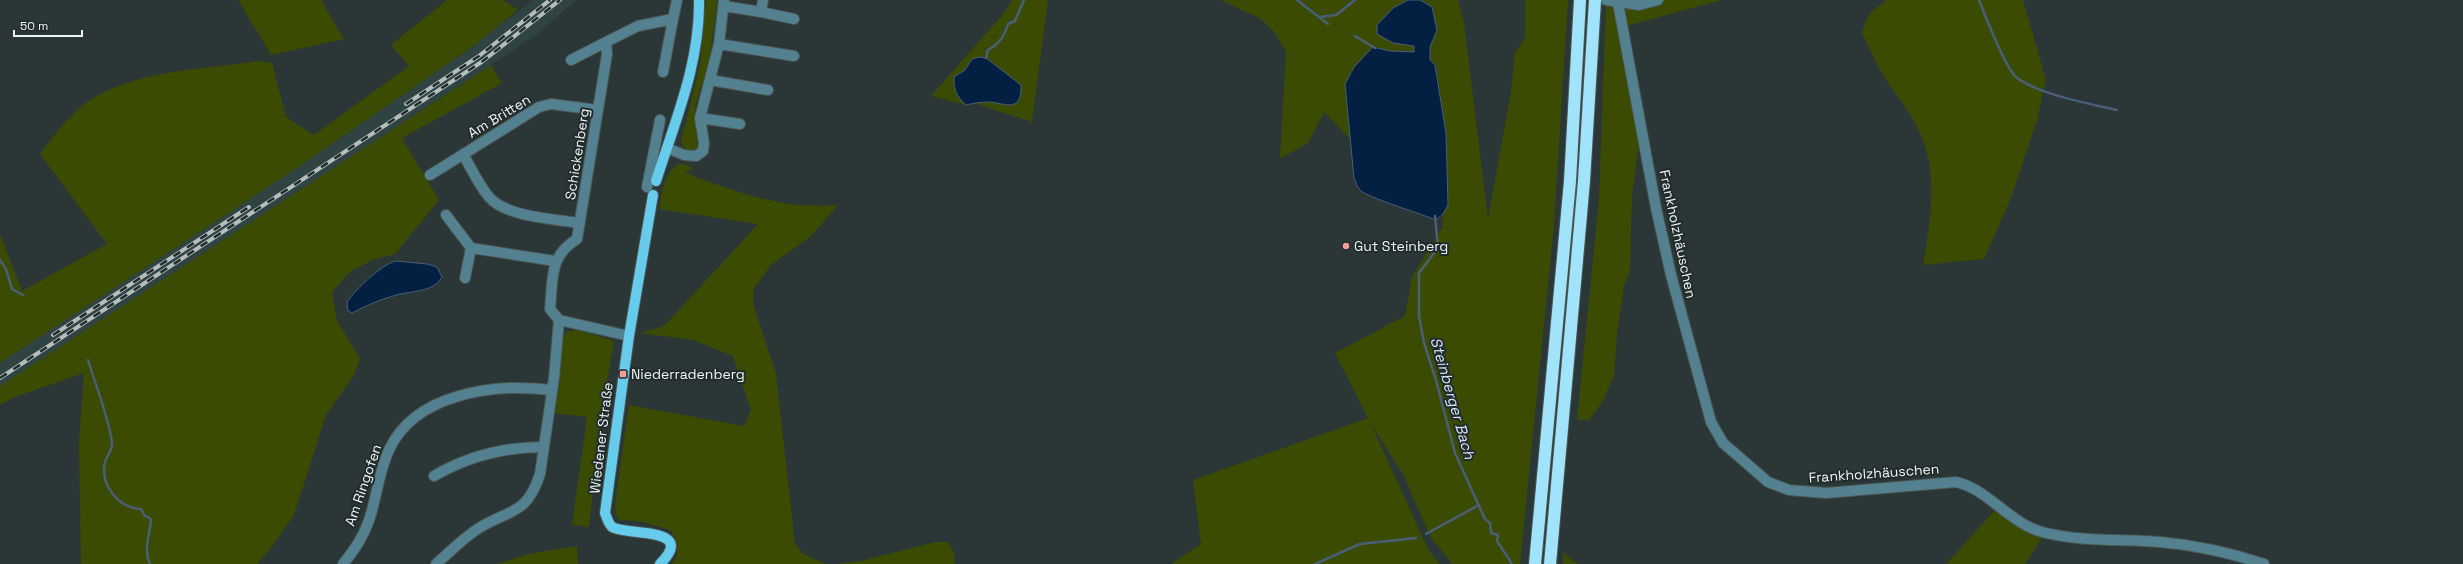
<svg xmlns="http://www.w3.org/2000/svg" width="2463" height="564" font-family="'Space Grotesk',sans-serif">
<rect width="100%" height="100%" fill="#2b3736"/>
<path fill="#2f4442" d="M 533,0 L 576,0 L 540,32 L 491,65 L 0,386 L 0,363 L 294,170 L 475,45 Z"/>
<path fill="#3c4b02" d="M 238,0 L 321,0 L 344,39 L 271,55 Z
M 447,0 L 503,0 L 518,10 L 475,45 L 294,170 L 0,363 L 0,234 L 22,291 L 107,244 L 40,154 C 54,136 68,116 87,102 C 134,70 204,69 259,61 L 272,63 L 286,117 L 314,135 L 409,66 L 391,45 Z
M 706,0 L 717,0 L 717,5 L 708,66 L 695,106 L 698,147 L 694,150 L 685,149 L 681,142 L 700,65 Z
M 1012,0 L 1048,0 L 1032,122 L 974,103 L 990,102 L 1008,106 L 1021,85 L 986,58 L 968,64 L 965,70 L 954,77 L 955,92 L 966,105 L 931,96 L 1004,13 Z
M 1221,0 L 1408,0 L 1393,8 L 1393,43 L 1414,46 L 1414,52 L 1390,51 L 1373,47 L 1345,84 L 1350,139 L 1324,112 L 1308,143 L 1280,159 L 1286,52 L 1275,33 L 1261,19 Z
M 1420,0 L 1458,0 L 1464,23 L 1488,219 L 1511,91 L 1515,52 L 1525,39 L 1525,0 L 1568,0 L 1554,225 L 1520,564 L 1453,564 L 1431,538 L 1404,476 L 1370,422 L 1429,551 L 1440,564 L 1171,564 L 1201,544 L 1193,480 L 1368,418 L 1335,353 L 1405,316 L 1412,277 L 1442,228 L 1443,214 L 1448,205 L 1446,133 L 1436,65 L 1430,60 L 1430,47 L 1437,30 L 1427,2 Z
M 1613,0 L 1721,0 L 1627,26 L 1640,136 L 1632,196 L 1630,269 L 1624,287 L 1617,333 L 1614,376 L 1603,401 L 1589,420 L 1577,420 L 1599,200 L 1606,5 Z
M 1884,0 L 2023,0 L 2046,80 L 2037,120 L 2011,198 L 1984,259 L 1923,265 C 1930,222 1939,175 1920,133 C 1911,113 1896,95 1884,77 C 1876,63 1869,48 1862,33 C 1866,18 1870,10 1884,3 Z
M 491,65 L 502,83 L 402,138 L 439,200 L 395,254 L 372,260 L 350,272 L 332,292 L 337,321 L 360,358 L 354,375 L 326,415 L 294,515 L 271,548 L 257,564 L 81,564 L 79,442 L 84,373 L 15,397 L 0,405 L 0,386 Z
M 680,163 L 694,168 L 685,173 C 738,192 780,210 838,205 L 810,237 L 771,265 L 754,288 L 753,304 L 776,374 L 795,544 L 803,554 L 826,564 L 671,564 L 677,557 L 677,543 L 671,530 L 639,521 L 620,520 L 616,515 L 615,504 L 629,405 L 744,426 L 751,410 L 733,356 L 693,340 L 640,333 L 664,326 L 758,224 L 659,209 C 662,192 664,172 680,163 Z
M 577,330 L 614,341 L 601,415 L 589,527 L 572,525 L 587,417 L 553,413 L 560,380 L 562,340 L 566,332 Z
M 1996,509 L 2029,533 L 2043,536 L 2025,564 L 1946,564 Z
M 935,542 L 948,542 L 954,553 L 955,564 L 836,564 L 861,561 Z
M 577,546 L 578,564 L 497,564 L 528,554 Z
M 1563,552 L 1578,564 L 1563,564 Z"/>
<path fill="#031f42" stroke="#495f77" d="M 1408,0 L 1420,0 L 1432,7 L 1437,30 L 1430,47 L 1430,60 L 1435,65 L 1446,133 L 1448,205 L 1443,214 L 1436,220 C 1422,214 1366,197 1360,190 C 1357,187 1356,182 1354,178 L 1345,84 L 1354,67 L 1373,47 L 1390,51 L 1414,52 L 1414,46 L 1393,43 L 1377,34 L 1377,25 L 1393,8 Z
M 980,57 L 986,58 L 1021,85 C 1022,114 1005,103 989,102 C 981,102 974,103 966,105 C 956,96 954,90 954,77 L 965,70 L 972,59 Z
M 396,261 L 427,264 L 437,267 L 442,277 C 434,293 407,291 393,296 C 379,300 365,306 352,313 L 348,311 L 347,302 C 355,290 382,264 396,261 Z"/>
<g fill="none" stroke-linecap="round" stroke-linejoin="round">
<path stroke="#495f77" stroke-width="2.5" d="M 1297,0 L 1328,24
M 1979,0 C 1985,15 2005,68 2016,77 C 2037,94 2090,104 2117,110
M 1320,17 L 1336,15 L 1355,0
M 1355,36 L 1375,48
M 986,58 L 988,50 C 999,44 1004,37 1008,24 L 1015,21 L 1024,0
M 1435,216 L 1438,248 L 1419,273 L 1419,316 L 1424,343 L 1436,380 L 1455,453 L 1485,519 L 1490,523 L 1491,533 L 1498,535 L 1497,541 L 1512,564
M 0,260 L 6,269 L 12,289 L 23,295
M 88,360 C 96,387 108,415 112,442 C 113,449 107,456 105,462 C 100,485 118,508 141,509 L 145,516 L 151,519 C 150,535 143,549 150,564
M 1426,534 L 1479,505
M 1315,564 L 1360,544 L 1416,538"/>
<g stroke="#4a5554" stroke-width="12">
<path id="minor" d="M 1606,0 L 1639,5 L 1658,0
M 1618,3 L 1656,208 L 1671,275 L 1711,422 L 1723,443 L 1768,482 L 1789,490 L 1826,493 L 1956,482 C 1988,489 2009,523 2042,532 C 2081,542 2120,539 2160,542 C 2194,545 2231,553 2264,564
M 724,6 L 761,12 L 763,0
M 761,12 L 794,19
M 719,44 L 794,56
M 571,60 L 606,42
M 663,72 L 673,19
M 710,80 L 768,90
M 700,118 L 740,124
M 667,148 L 684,155 L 696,156 L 703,151 L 704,143 L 700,118 L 719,44 L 724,0
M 463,154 C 471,168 478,184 489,197 C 506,217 554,219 580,223
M 430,175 L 539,107 L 551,104 L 598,110
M 647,187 L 660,120
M 446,215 L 471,248
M 465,278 L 471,248 L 555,261
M 559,320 L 550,309 C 553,279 549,256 577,239 L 607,54 L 606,42 L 638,26 L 673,19 L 677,0
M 559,320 L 629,336
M 434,476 C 468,456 504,447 543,447
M 343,564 C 353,552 363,537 368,523 C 377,499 378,473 389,450 C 415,393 495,383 551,390
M 436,564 C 450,552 463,538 479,528 C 510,509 527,515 540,474 L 554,378 L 559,320"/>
</g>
<g stroke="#4a5554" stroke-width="12">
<path id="major" d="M 656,181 C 675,121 700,64 699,0
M 653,195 L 629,336 L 605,513 C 607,518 608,523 612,527 C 626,536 698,526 660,564"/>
</g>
<g stroke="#4a5554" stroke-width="14">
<path id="highway" d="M 1535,564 L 1570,181 L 1580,0
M 1550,564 L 1584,181 L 1595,0"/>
</g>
<use href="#minor" stroke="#538190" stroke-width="10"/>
<use href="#major" stroke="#67ccec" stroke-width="10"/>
<use href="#highway" stroke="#a1e3fa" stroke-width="12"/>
<g stroke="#b5bebd" stroke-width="4">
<path id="rail" d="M 406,104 L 479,56 L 550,0
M 53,335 L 249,207
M 0,378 L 483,61 L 560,0"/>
</g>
<use href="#rail" stroke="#212d2c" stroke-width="2.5" stroke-dasharray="8" stroke-linecap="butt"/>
</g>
<g fill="#f59b99" stroke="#212d2c" stroke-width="1.5">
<circle cx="1346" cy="246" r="4"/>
<rect x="619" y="370" width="8" height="8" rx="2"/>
</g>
<g text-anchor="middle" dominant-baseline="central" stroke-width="4" stroke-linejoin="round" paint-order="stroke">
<g font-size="14" fill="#edf5f4" stroke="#212d2c">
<text transform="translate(499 116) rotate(-31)">Am Britten</text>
<text transform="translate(577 154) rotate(-81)">Schickenberg</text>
<text transform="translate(1678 234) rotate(78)">Frankholzhäuschen</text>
<text transform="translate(601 438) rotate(-83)">Wiedener Straße</text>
<text transform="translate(1874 473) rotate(-4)">Frankholzhäuschen</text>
<text transform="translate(363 485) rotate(-71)">Am Ringofen</text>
</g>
<g font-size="14" fill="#edf5f4" stroke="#212d2c" text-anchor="start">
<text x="1354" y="246">Gut Steinberg</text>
<text x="631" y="374">Niederradenberg</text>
</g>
<g font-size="15" font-style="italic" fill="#d6e5f8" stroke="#212d2c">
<text transform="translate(1453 398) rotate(74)">Steinberger Bach</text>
</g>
</g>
<path d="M14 30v6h68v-6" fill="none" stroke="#edf5f4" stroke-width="2"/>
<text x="20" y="30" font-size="12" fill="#edf5f4" stroke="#212d2c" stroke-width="3" paint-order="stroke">50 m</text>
</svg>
